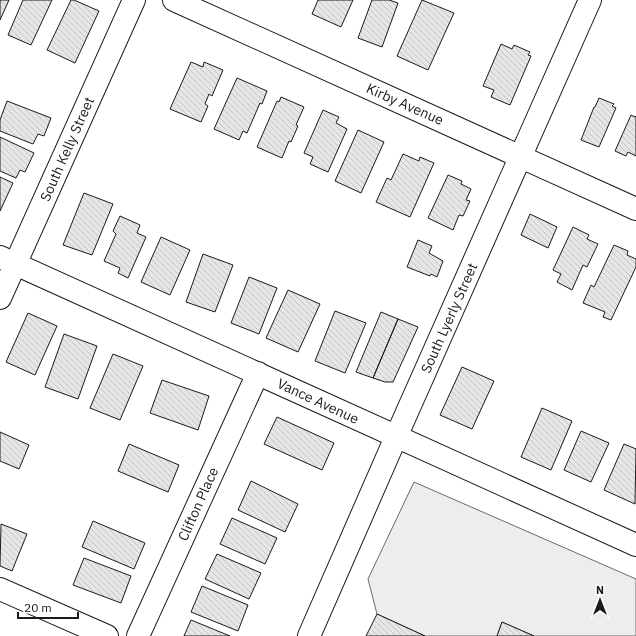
<svg xmlns="http://www.w3.org/2000/svg" width="636" height="636" font-family="'IBM Plex Sans',sans-serif">
<defs>
<pattern id="building-back-hatch" width="6" height="6" patternUnits="userSpaceOnUse"><rect width="6" height="6" fill="#e6e6e6"/><path d="M-1 5l2 2M0 0l6 6M5-1l2 2" fill="none" stroke="#c5c5c5"/></pattern>
</defs>
<rect width="100%" height="100%" fill="#fff"/>
<path fill="#ededed" stroke="#6a6a6a" d="M 414,482 L 636,579 L 636,636 L 534,636 L 502,622 L 497,636 L 425,636 L 377,614 L 368,579 Z"/>
<path fill="url(#building-back-hatch)" stroke="#1a1a1a" d="M 0,0 L 9,0 L 0,20 Z
M 23,0 L 52,0 L 31,45 L 8,35 Z
M 71,0 L 74,0 L 99,11 L 75,63 L 47,50 Z
M 318,0 L 353,0 L 341,27 L 312,14 Z
M 372,0 L 389,0 L 398,3 L 382,47 L 358,38 Z
M 422,0 L 454,13 L 428,70 L 397,56 Z
M 501,44 L 512,49 L 514,45 L 530,52 L 528,55 L 531,56 L 510,105 L 491,97 L 494,90 L 483,86 Z
M 191,62 L 203,67 L 204,62 L 223,70 L 212,96 L 209,94 L 205,104 L 208,106 L 201,122 L 170,109 Z
M 237,78 L 267,91 L 262,104 L 260,103 L 247,133 L 243,131 L 239,140 L 214,129 Z
M 281,97 L 304,107 L 296,125 L 298,126 L 291,142 L 289,141 L 282,158 L 257,147 L 277,101 L 279,102 Z
M 599,98 L 614,104 L 612,106 L 616,108 L 599,147 L 581,140 L 594,107 L 595,107 Z
M 7,101 L 51,118 L 44,136 L 38,134 L 33,144 L 0,131 L 0,120 Z
M 323,110 L 339,117 L 336,123 L 347,129 L 328,172 L 310,164 L 313,157 L 304,153 Z
M 631,115 L 635,117 L 636,116 L 636,156 L 628,152 L 626,156 L 615,151 Z
M 358,130 L 384,142 L 361,193 L 335,181 Z
M 0,137 L 34,153 L 25,172 L 20,170 L 16,178 L 0,171 Z
M 403,154 L 419,161 L 420,157 L 434,163 L 410,217 L 376,202 L 387,178 L 391,180 Z
M 448,175 L 462,181 L 461,184 L 471,189 L 466,200 L 470,201 L 463,216 L 459,215 L 453,230 L 428,218 Z
M 0,177 L 13,183 L 0,211 Z
M 84,193 L 113,204 L 92,255 L 63,245 Z
M 530,214 L 557,227 L 548,248 L 521,235 Z
M 120,216 L 140,225 L 137,233 L 146,237 L 128,278 L 118,273 L 120,268 L 104,261 L 116,234 L 113,231 Z
M 573,227 L 589,235 L 587,239 L 598,244 L 587,267 L 583,265 L 572,290 L 557,282 L 561,274 L 553,270 Z
M 161,237 L 190,250 L 170,295 L 141,282 Z
M 418,240 L 432,246 L 429,253 L 443,261 L 437,277 L 431,274 L 430,276 L 407,267 Z
M 614,245 L 628,251 L 627,255 L 636,259 L 636,267 L 611,320 L 603,317 L 605,312 L 583,303 L 591,285 L 594,287 Z
M 203,254 L 233,265 L 215,312 L 186,302 Z
M 249,277 L 277,288 L 259,334 L 231,323 Z
M 288,290 L 320,304 L 298,352 L 266,338 Z
M 335,311 L 366,323 L 345,373 L 315,361 Z
M 381,312 L 398,319 L 373,378 L 356,372 Z
M 28,313 L 57,326 L 35,375 L 6,362 Z
M 398,319 L 418,327 L 393,382 L 385,382 L 373,378 Z
M 64,334 L 97,346 L 78,399 L 45,387 Z
M 113,354 L 143,366 L 120,420 L 90,408 Z
M 462,367 L 494,381 L 472,429 L 440,415 Z
M 162,380 L 209,396 L 198,430 L 150,413 Z
M 542,408 L 572,421 L 551,470 L 521,457 Z
M 277,417 L 334,443 L 322,470 L 264,444 Z
M 581,431 L 609,443 L 591,482 L 564,470 Z
M 0,432 L 29,445 L 19,469 L 0,461 Z
M 129,444 L 179,465 L 168,492 L 118,471 Z
M 624,444 L 636,449 L 635,504 L 604,490 Z
M 251,481 L 298,504 L 285,532 L 238,510 Z
M 232,518 L 277,538 L 265,564 L 220,544 Z
M 93,521 L 145,543 L 134,569 L 82,547 Z
M 1,524 L 27,534 L 12,571 L 0,566 Z
M 217,554 L 261,573 L 249,599 L 205,579 Z
M 84,558 L 131,576 L 121,603 L 73,585 Z
M 202,586 L 248,605 L 238,631 L 191,612 Z
M 377,614 L 425,636 L 366,636 Z
M 191,620 L 230,636 L 184,636 Z
M 502,622 L 534,636 L 497,636 Z"/>
<g fill="none" stroke-linecap="round" stroke-linejoin="round">
<g stroke="#1a1a1a" stroke-width="24">
<path id="minor" d="M 174,0 L 636,209
M 0,257 L 636,545
M 0,298 L 134,0
M 0,589 L 107,636
M 138,636 L 258,373
M 309,636 L 396,437 L 590,0"/>
</g>
<use href="#minor" stroke="#fff" stroke-width="22"/>
</g>
<g text-anchor="middle" dominant-baseline="central" stroke-width="3" stroke-linejoin="round" paint-order="stroke">
<g font-size="14" fill="#1a1a1a" stroke="#fff">
<text transform="translate(405 104) rotate(24)">Kirby Avenue</text>
<text transform="translate(67 149) rotate(-66)">South Kelly Street</text>
<text transform="translate(449 318) rotate(-66)">South Lyerly Street</text>
<text transform="translate(318 401) rotate(25)">Vance Avenue</text>
<text transform="translate(198 504) rotate(-66)">Clifton Place</text>
</g>
</g>
<g transform="translate(600 600)" stroke="#ffffff" stroke-width="3" paint-order="stroke">
<path d="M0-3L7 15L0 10L-7 15Z" fill="#1a1a1a"/>
<text y="-6" font-size="11" font-weight="bold" text-anchor="middle" fill="#1a1a1a">N</text>
</g>
<path d="M18 612v6h60v-6" fill="none" stroke="#1a1a1a" stroke-width="2"/>
<text x="24" y="612" font-size="12" fill="#1a1a1a" stroke="#ffffff" stroke-width="3" paint-order="stroke">20 m</text>
</svg>
